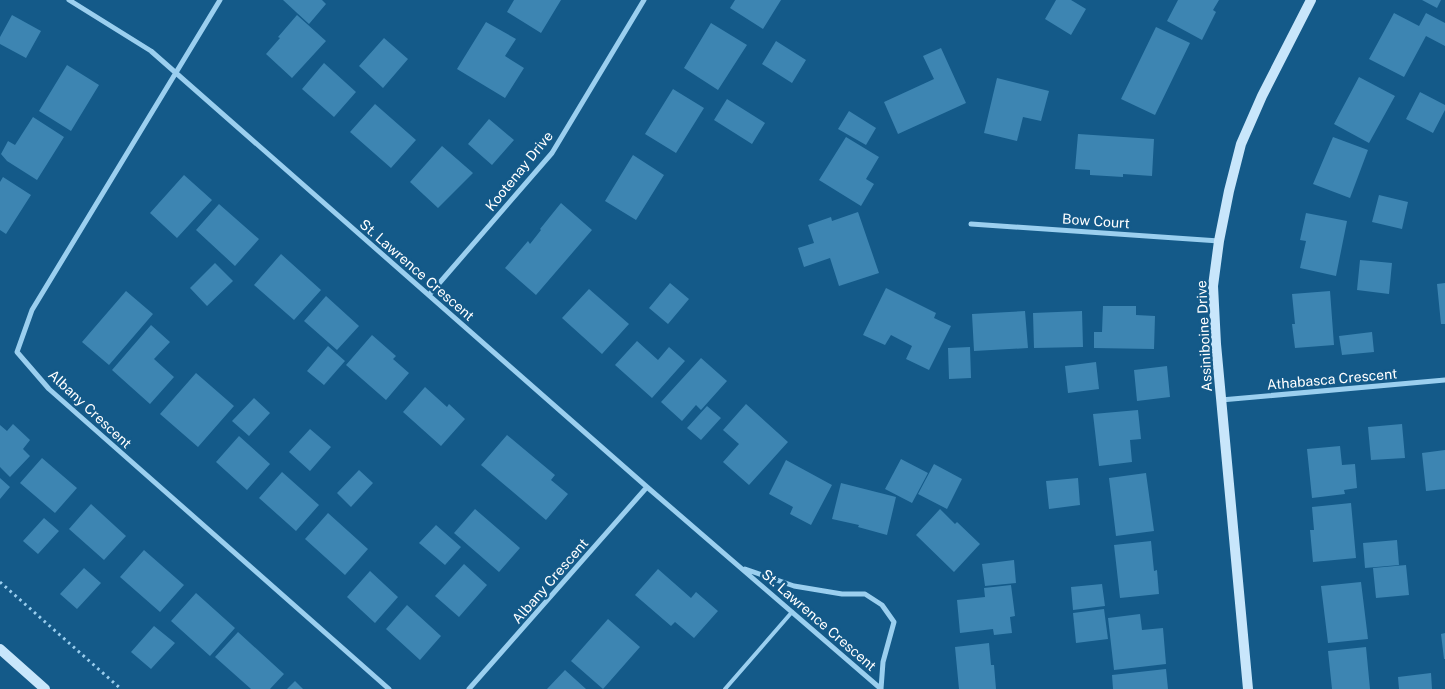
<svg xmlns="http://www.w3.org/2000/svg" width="1445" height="689" font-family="'Public Sans',sans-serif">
<rect width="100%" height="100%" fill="#145a89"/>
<path fill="#3d85b2" d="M 283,0 L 322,0 L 326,4 L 309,24 Z
M 514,0 L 561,0 L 541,33 L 507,12 Z
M 735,0 L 781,0 L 763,29 L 730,8 Z
M 1056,0 L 1071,0 L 1086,9 L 1071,35 L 1045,19 Z
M 1178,0 L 1219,0 L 1213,10 L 1216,12 L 1202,40 L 1167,21 Z
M 1422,0 L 1441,0 L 1437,8 Z
M 1394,13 L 1419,26 L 1426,13 L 1445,23 L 1445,46 L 1426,36 L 1404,77 L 1369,59 Z
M 12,15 L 41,31 L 26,58 L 0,44 L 0,37 Z
M 297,15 L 326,41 L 292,78 L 266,54 L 280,38 L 278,37 Z
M 486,22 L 516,39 L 505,56 L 524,68 L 505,98 L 457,69 Z
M 711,23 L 747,45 L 718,90 L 684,68 Z
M 1156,27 L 1190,43 L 1155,115 L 1121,99 Z
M 384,38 L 408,59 L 383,88 L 359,66 Z
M 776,41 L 806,60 L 792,83 L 762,64 Z
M 941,48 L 966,103 L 898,134 L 884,102 L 934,79 L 923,56 Z
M 324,63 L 356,92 L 334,117 L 302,89 Z
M 67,65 L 99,85 L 71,131 L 39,111 Z
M 1359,77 L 1395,96 L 1369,143 L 1334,124 Z
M 997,78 L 1049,91 L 1041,121 L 1023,117 L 1017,141 L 984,133 Z
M 673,89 L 704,108 L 676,153 L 645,134 Z
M 1420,92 L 1445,105 L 1445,110 L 1433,133 L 1406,119 Z
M 727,99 L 765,123 L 752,144 L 714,120 Z
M 375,104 L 416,140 L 391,168 L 350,132 Z
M 849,111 L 876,128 L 866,145 L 838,129 Z
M 33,117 L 64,137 L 37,180 L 7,161 L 1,154 L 8,141 L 15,145 Z
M 489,119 L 514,140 L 492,165 L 468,144 Z
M 1078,134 L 1154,139 L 1152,176 L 1123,174 L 1123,177 L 1090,175 L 1090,170 L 1075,169 Z
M 846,137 L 879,157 L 866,179 L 874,184 L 861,206 L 819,180 Z
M 1333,137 L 1368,150 L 1350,198 L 1313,184 Z
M 442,146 L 473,173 L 438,208 L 410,182 Z
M 633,155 L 664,175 L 636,220 L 605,201 Z
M 184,175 L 212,200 L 177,238 L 150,213 Z
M 3,177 L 31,195 L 6,234 L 0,230 L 0,182 Z
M 1379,195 L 1408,202 L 1402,229 L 1372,222 Z
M 561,203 L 592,230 L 536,295 L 505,268 L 528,241 L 530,244 L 541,230 L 540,229 Z
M 219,204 L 259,239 L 235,266 L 196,230 Z
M 858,212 L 879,273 L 839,286 L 830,258 L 804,267 L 798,248 L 814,243 L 808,225 L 831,217 L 832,221 Z
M 1306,213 L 1347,221 L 1336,276 L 1300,268 L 1306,241 L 1300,240 Z
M 281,254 L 321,290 L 294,320 L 254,285 Z
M 1360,260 L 1392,263 L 1389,294 L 1357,290 Z
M 215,263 L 233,281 L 207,306 L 190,288 Z
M 670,283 L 689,299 L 668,324 L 649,308 Z
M 1445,283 L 1445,324 L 1441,324 L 1437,284 Z
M 886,288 L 936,313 L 934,318 L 951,326 L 929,370 L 906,359 L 912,346 L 891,335 L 885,345 L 863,335 Z
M 589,289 L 629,324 L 602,354 L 562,318 Z
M 126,291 L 153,314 L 109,365 L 82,342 Z
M 1330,291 L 1334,345 L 1295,348 L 1292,324 L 1295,324 L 1292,294 Z
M 326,296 L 359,326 L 337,350 L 304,321 Z
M 1103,306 L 1136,306 L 1136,315 L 1155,316 L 1154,349 L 1094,348 L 1094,332 L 1102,332 Z
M 1025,311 L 1028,348 L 974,351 L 972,314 Z
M 1082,311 L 1083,347 L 1034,348 L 1033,313 Z
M 151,325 L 170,342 L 154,359 L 174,377 L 150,404 L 112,370 Z
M 1372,332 L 1374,352 L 1342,355 L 1339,336 Z
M 372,335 L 396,356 L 393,359 L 409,373 L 386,400 L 346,365 Z
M 637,341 L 658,360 L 669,347 L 685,361 L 652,398 L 615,365 Z
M 328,346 L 345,361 L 324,385 L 307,371 Z
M 970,347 L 971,378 L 949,379 L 948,348 Z
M 701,358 L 727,381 L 701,410 L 696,405 L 682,421 L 661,402 Z
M 1096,362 L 1099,389 L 1068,393 L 1065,366 Z
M 1167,366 L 1170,397 L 1137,401 L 1134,370 Z
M 196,373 L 234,406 L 198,447 L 160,414 Z
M 425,387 L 447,407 L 449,404 L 465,419 L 441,446 L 403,412 Z
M 254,398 L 270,413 L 249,436 L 232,421 Z
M 746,404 L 788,442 L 749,485 L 723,462 L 739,444 L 723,430 Z
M 707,406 L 721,418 L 701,440 L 687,428 Z
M 1138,410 L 1141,439 L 1130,440 L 1132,462 L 1099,466 L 1093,414 Z
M 13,424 L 30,440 L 23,449 L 30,456 L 10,477 L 0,467 L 0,425 L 7,431 Z
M 1402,424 L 1405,458 L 1371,460 L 1368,427 Z
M 310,429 L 331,447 L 310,471 L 289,452 Z
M 507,435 L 555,475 L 551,480 L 568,494 L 546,520 L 481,465 Z
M 239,436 L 270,464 L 247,490 L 216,462 Z
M 1340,446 L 1342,465 L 1355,464 L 1357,488 L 1344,490 L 1345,494 L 1312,498 L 1307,449 Z
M 1445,450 L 1445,489 L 1426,491 L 1422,453 Z
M 42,458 L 77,488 L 55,513 L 20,483 Z
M 901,459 L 928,473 L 912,503 L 885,489 Z
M 786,460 L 832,485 L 811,525 L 790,514 L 793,507 L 769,494 Z
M 934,464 L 962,479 L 947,509 L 918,494 Z
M 359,470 L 373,483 L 351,507 L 337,493 Z
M 282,472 L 319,505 L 296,531 L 259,498 Z
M 1146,473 L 1154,531 L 1116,536 L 1109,478 Z
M 0,478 L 10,487 L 0,499 Z
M 1078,478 L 1080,505 L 1049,509 L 1046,481 Z
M 841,483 L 896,497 L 887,535 L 858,527 L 859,525 L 832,519 Z
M 1351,503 L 1356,558 L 1313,562 L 1310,530 L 1314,530 L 1312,507 Z
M 91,504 L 126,536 L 104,560 L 69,529 Z
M 475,509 L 520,548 L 499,572 L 454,533 Z
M 940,509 L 955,524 L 957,522 L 980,544 L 954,572 L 916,535 Z
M 328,513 L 368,549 L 345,575 L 305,539 Z
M 44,518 L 59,531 L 38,554 L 23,541 Z
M 436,525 L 461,547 L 445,565 L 419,543 Z
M 1397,540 L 1399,565 L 1365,568 L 1363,543 Z
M 1151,541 L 1154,571 L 1157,570 L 1159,594 L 1120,598 L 1114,545 Z
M 144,550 L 184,585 L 160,612 L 120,577 Z
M 1014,560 L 1016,583 L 985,586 L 982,564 Z
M 464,564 L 487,585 L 459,617 L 435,596 Z
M 1406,565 L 1409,595 L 1376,598 L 1373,568 Z
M 84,568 L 101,583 L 77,609 L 60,594 Z
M 658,569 L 691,598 L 696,592 L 718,611 L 694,638 L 675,622 L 671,626 L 635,595 Z
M 370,571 L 398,597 L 375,623 L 347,597 Z
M 1361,582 L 1368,639 L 1328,643 L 1321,586 Z
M 1102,584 L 1105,606 L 1073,610 L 1071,587 Z
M 1011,585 L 1015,616 L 1010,617 L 1012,633 L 994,635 L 993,629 L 960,633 L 957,600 L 985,597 L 984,588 Z
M 196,593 L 235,628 L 210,656 L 171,621 Z
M 407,605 L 441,636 L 420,660 L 386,629 Z
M 1104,609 L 1108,639 L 1076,643 L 1073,613 Z
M 1140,614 L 1142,630 L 1163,628 L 1166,664 L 1114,670 L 1108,618 Z
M 608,619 L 640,647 L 603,689 L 571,661 Z
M 154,626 L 175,643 L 151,669 L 131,652 Z
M 238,632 L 284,674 L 270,689 L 251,689 L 215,657 Z
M 1445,633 L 1445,659 L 1444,659 L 1441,634 Z
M 989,643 L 991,665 L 994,665 L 996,689 L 959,689 L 955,647 Z
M 1366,647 L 1370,689 L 1332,689 L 1328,651 Z
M 1166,669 L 1168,689 L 1113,689 L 1112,675 Z
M 565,670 L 586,689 L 547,689 Z
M 1431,673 L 1432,689 L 1399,689 L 1398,677 Z
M 295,681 L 303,689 L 287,689 Z"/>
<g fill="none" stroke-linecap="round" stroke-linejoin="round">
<path stroke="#9bcfef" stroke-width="3" stroke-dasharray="2.5 4" stroke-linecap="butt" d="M 0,582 L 121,689"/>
<path stroke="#9bcfef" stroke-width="4" d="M 725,689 L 792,612"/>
<path stroke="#9bcfef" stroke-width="5" d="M 69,0 L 151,51 L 647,487 L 881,689
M 220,0 L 32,310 L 17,352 L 49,389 L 389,689
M 971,224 L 1219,241
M 429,295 L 552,153 L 644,0
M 1221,400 L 1445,380
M 745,569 L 794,586 L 842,594 L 865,594 L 882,605 L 894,622 L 883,662 L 881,689
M 469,689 L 647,487"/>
<path stroke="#c8e6fb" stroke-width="10" d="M 0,649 L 45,689
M 1248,689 L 1216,344 L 1213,286 L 1219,241 L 1229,191 L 1241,144 L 1262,96 L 1311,0"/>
</g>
<g text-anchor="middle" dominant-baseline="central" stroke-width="5" stroke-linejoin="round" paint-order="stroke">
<g font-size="14" fill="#fff" stroke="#145a89">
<text transform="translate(519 171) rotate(-51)">Kootenay Drive</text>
<text transform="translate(1096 221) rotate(4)">Bow Court</text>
<text transform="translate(417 270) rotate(41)">St. Lawrence Crescent</text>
<text transform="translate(1204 336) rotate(-93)">Assiniboine Drive</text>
<text transform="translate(1332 379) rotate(-5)">Athabasca Crescent</text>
<text transform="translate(90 409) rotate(43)">Albany Crescent</text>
<text transform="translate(550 581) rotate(-49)">Albany Crescent</text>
<text transform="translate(819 620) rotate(41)">St. Lawrence Crescent</text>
</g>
</g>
</svg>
